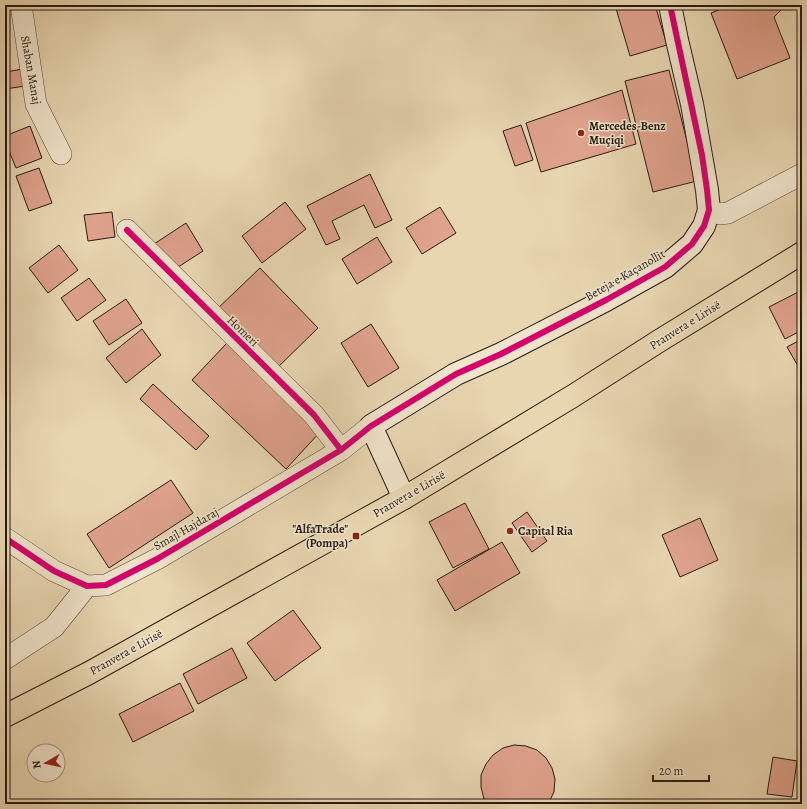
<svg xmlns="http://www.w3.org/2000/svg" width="807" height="809" font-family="Alegreya,serif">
<rect width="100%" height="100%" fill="#e8d6b1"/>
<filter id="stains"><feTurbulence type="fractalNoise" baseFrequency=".005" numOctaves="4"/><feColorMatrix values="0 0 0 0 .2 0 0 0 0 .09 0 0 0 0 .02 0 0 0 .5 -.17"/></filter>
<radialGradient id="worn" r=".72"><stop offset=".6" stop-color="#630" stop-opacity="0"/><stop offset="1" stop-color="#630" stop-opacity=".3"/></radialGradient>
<path fill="#dfa28d" stroke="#271b11" d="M 615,5 L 655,5 L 667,45 L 630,56 Z
M 731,5 L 786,5 L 774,17 L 790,58 L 737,79 L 711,13 Z
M 23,69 L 25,86 L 5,89 L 5,72 Z
M 669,70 L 697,181 L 653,192 L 625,81 Z
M 622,90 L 636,144 L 541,172 L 526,123 Z
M 521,125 L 533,160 L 515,166 L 503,131 Z
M 30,126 L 42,158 L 16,168 L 5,141 L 5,136 Z
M 39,168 L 52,203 L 29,211 L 16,176 Z
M 370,174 L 392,220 L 375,228 L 364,205 L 332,221 L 340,239 L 326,245 L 307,206 Z
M 285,202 L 306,229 L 262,263 L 242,236 Z
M 440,207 L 456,233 L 422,254 L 406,228 Z
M 112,212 L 115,237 L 88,241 L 84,215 Z
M 186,223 L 203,251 L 172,271 L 154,244 Z
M 377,237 L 392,262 L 357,284 L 342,259 Z
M 59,245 L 78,270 L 48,293 L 29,268 Z
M 260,268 L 318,328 L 273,372 L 215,311 Z
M 89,278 L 106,300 L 77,321 L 61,298 Z
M 802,290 L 802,330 L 785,339 L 769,307 Z
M 126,299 L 142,323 L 109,345 L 93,321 Z
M 371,324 L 399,368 L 368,387 L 341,343 Z
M 142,329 L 161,355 L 126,383 L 106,358 Z
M 802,339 L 802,373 L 787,347 Z
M 227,343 L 321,431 L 286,469 L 192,380 Z
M 153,384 L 209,436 L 196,450 L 140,399 Z
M 171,480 L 193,513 L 109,568 L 87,534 Z
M 465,503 L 489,549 L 453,568 L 429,522 Z
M 527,512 L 547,541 L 532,552 L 512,523 Z
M 700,518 L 718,560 L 680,577 L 662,535 Z
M 502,542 L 520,573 L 455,611 L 437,580 Z
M 293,610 L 321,648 L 275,681 L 247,643 Z
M 232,648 L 247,678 L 198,704 L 183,674 Z
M 180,683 L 194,711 L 133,742 L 119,714 Z
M 514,745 L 526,746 L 537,750 L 546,758 L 552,768 L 555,779 L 554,792 L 548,804 L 488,804 L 484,799 L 481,787 L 481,775 L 486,764 L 493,755 L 503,748 Z
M 773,757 L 797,761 L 792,797 L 767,794 Z"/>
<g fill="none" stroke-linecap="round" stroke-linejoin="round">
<g stroke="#574a39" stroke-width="22">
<path id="street" d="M 21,5 L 36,104 L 61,154
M 709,210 L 720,214 L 728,213 L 802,174
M 127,230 L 314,415 L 341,450
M 5,538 L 54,571 L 87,586 L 106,585 L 157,559 L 341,450 L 371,426
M 5,659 L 54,627 L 87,586"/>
</g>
<g stroke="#271b11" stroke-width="24">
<path id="secondary" d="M 404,498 L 371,426 L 456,374 L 501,354 L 606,300 L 665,267 L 692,244 L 704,226 L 709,210 L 707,190 L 692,104 L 677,40 L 670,5"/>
</g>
<g stroke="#271b11" stroke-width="24">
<path id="primary" d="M 5,716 L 89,673 L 404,498 L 573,396 L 659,341 L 802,253"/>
</g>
<use href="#street" stroke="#f0e4cc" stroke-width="21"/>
<use href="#secondary" stroke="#f0e4cc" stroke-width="22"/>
<use href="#primary" stroke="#e8d6b1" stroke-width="22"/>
<g stroke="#f0e4cc" stroke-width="8">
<path id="cycleway" d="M 127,230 L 314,415 L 341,450
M 5,538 L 54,571 L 87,586 L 106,585 L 157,559 L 341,450 L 371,426 L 456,374 L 501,354 L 606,300 L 665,267 L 692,244 L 704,226 L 709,210 L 707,190 L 702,155 L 670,5"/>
</g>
<use href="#cycleway" stroke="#d6006c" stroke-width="6"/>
</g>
<g fill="#8f2418" stroke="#f0e4cc" stroke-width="1.5">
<circle cx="581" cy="133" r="4"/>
<circle cx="510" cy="531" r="4"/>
<rect x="352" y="532" width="8" height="8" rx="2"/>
</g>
<g text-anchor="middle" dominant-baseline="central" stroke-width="3" stroke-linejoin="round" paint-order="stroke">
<g font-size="12" fill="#271b11" stroke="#f0e4cc">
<text transform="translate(31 70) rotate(80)">Shaban Manaj</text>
<text transform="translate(625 275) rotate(-30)">Beteja e Kaçanollit</text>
<text transform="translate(685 325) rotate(-32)">Pranvera e Lirisë</text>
<text transform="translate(243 331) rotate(44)">Homeri</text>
<text transform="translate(409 494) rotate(-30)">Pranvera e Lirisë</text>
<text transform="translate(186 529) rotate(-30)">Smajl Hajdaraj</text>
<text transform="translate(126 652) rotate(-29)">Pranvera e Lirisë</text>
</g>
<g font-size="12" font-weight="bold" fill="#271b11" stroke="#f0e4cc" text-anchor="start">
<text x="589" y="126">Mercedes-Benz<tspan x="589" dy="14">Muçiqi</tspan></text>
<text x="348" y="529" text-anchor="end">"AlfaTrade"<tspan x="348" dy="14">(Pompa)</tspan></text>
<text x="518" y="531">Capital Ria</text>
</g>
</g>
<rect width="807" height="809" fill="none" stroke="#e8d6b1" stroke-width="20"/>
<rect x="6" y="6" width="795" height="797" fill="none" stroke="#271b11" stroke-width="2"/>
<rect x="10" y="10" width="787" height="789" fill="none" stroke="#271b11"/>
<g transform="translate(46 763) rotate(261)"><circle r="19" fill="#f0e4cc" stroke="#a09481"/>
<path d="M0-3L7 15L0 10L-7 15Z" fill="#8f2418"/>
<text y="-6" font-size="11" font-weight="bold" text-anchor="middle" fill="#271b11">N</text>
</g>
<path d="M653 775v6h56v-6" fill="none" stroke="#271b11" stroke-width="2"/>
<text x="659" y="775" font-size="12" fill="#271b11" stroke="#f0e4cc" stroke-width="3" paint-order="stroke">20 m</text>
<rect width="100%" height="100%" filter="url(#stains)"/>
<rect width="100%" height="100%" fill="url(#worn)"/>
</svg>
